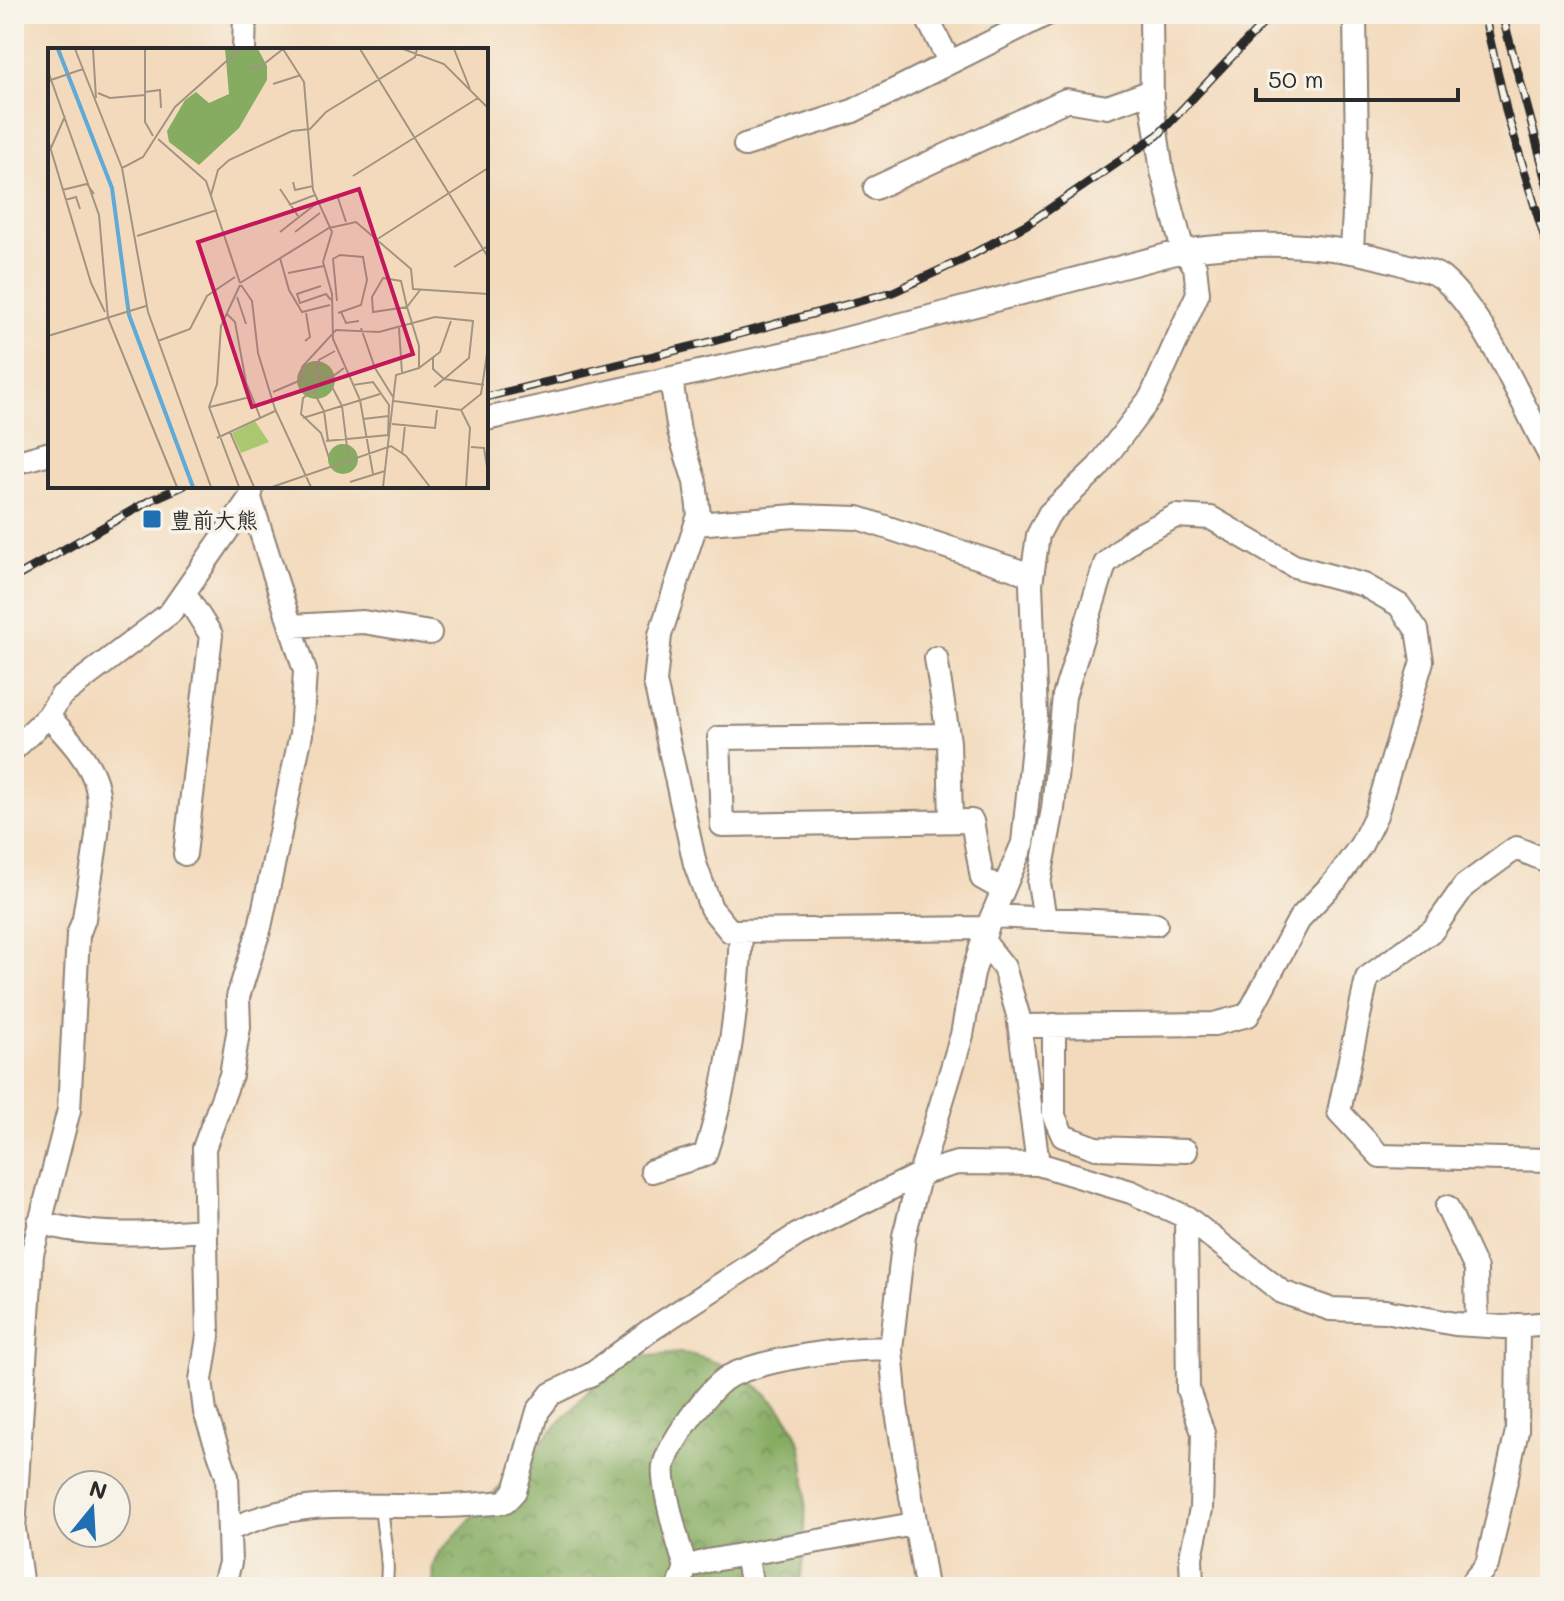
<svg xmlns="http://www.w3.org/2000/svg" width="1564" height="1601" font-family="Mali,'Klee One',sans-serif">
<defs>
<pattern id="forest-crowns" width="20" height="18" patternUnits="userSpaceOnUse" patternTransform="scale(2)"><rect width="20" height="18" fill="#86ac62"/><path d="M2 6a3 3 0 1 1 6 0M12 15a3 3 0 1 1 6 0" fill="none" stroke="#6e8c51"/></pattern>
</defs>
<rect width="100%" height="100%" fill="#f7f3e8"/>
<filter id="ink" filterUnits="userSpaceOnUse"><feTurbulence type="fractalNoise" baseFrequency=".0125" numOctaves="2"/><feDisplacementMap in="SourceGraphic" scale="16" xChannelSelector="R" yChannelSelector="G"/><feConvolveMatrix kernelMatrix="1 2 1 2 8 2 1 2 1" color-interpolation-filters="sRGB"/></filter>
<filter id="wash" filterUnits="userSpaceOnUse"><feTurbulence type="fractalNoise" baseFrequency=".006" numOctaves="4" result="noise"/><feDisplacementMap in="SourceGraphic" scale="32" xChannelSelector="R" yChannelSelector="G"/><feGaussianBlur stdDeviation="1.8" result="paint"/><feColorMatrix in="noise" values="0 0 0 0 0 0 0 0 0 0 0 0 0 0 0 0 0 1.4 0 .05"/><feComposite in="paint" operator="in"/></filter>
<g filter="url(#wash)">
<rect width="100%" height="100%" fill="#f3dabc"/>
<path fill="url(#forest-crowns)" stroke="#586c46" stroke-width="2" d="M 681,1353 C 728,1360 776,1391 797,1435 C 809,1462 807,1558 798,1587 L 435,1587 L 433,1568 L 440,1552 L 607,1371 L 629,1358 Z"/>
</g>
<g filter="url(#ink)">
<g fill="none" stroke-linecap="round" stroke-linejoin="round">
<g stroke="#8f8274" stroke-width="15">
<path id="service" d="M 381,1505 C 381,1530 392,1564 385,1587"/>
</g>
<g stroke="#8f8274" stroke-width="26">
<path id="minor" d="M 925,14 L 949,61
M 244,50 L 245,14
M 745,145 L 853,111 L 1047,14
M 875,188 L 1066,100 L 1107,107 L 1152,91
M 1352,250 L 1357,154 L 1355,14
M 671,379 L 679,431 L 695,482 L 699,515 L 660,635 L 655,682 L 695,864 L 711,908 L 730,931 L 987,928
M 486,419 L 822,345 L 1183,251 C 1260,240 1334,242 1408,266 C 1419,269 1434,271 1442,278 C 1485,314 1523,406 1550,456
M 14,463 L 50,453
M 696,524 L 795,516 L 858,518 L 1032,575
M 185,594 L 211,635 L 185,854
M 291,626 L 363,622 L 430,633
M 936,658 L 949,742 L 951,820
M 948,735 L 719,738 L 722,825 L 972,821 L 982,878 L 1003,890
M 14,749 L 48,716 L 61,696 L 170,613 L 250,498 L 252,488
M 1550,862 L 1516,848 L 1464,886 L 1433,930 L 1367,978 L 1339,1112 L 1380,1156 L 1550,1160
M 992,916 L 1156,924
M 985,943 L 1004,967 L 1018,1015 L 1038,1164
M 1054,1025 L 1054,1116 L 1063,1136 L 1096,1148 L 1186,1151
M 1020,1026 L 1214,1024 L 1248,1015 L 1300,918 L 1336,880 L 1361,845 L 1376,815 L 1422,661 L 1417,630 L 1399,605 L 1364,585 L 1294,566 L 1211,518 L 1176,516 L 1135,537 L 1105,564 L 1064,696 L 1053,809 L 1039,883 L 1045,919
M 652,1171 L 705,1155 C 728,1083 738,1007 741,932
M 1447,1207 L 1476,1269 L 1477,1325
M 1186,1217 L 1188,1390 L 1203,1433 L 1201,1509 L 1191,1557 L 1192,1587
M 39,1222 C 90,1238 152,1234 206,1230
M 14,1528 L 32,1254 L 69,1110 L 78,935 L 84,919 C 88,885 104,820 97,788 C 92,762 65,734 48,716
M 14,1529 L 22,1587
M 231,1529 C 304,1496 361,1508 437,1506 C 460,1506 483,1504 505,1502 L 515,1491 L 538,1411 L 551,1394 L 592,1374 L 649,1331 L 797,1235 L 920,1174 L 957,1163 L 1038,1164 L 1131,1192 L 1186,1217 L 1282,1292 L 1330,1309 L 1385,1311 L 1455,1324 L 1504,1327 L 1550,1323
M 746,1554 L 752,1587
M 686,1567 C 679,1547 661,1485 664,1466 C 669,1443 709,1388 728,1377 C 762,1359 853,1346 891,1349
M 223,1587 L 230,1563 L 227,1476 L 205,1412 L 201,1380 L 208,1336 L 204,1148 L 231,1075 L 239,1027 L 238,997 L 260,927 L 301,734 L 305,671 L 250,498
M 679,1587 L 686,1567 L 707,1561 L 914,1524
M 926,1587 L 896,1406 L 891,1349 L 904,1236 L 920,1174 L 962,1035 L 973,973 L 987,928 L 1023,843 L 1036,716 L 1031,584 L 1038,535 L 1049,514 L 1098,467 L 1151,397 L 1198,293 L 1195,266 L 1183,251 L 1162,171 L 1152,104 L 1151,14
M 1468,1587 L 1487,1565 L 1517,1431 L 1518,1325"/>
</g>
<use href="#service" stroke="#fff" stroke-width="11"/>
<use href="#minor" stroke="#fff" stroke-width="22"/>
<g stroke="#2b2b2b" stroke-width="9">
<path id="rail" d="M 1484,14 L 1507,114 L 1550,256
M 1502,14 L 1550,192
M 486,397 L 706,343 L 893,292 L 966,258 L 1029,223 L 1158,135 L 1272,14
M 14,578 L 151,500 L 183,486"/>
</g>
<use href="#rail" stroke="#f7f3e8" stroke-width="6" stroke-dasharray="18" stroke-linecap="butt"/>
</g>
</g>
<rect fill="#1f6fb2" stroke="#f7f3e8" stroke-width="3" x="142" y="509" width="20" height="20" rx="4"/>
<g text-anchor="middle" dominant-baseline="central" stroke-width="7" stroke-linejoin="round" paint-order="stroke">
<g font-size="22" font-weight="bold" fill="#2b2b2b" stroke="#f7f3e8" text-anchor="start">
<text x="170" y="519">豊前大熊</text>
</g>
</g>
<g transform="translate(48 48)">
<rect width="440" height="440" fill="#f3dabc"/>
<path d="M 177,1 L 210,1 L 219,18 L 219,32 L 191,80 L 151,117 L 121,94 L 119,83 L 137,52 L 148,44 L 161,55 L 181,46 ZM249 332a19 19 0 1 1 38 0a19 19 0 1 1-38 0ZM280 411a15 15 0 1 1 30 0a15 15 0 1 1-30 0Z" fill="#86ac62"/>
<path d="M 207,373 L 221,394 L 193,405 L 184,385 Z" fill="#a9c870"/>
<path fill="none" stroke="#5faad7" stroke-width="4" d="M 10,1 L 64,140 L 81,267 L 145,439"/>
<path fill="none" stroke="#a39482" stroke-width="2" d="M 27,1 L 74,120M 45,1 L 48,50M 97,1 L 97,74 L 105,88M 235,1 L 256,34 L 265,142 L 284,184 L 275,214 L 284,246 L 285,291 L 312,352 L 325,426M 312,1 L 440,209M 355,1 L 396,16 L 440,60M 406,1 L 422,41M 199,21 L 212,19 L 235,1M 0,23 L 51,167 L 60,270 L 129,439M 0,33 L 35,21M 225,36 L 253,27M 97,44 L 112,42 L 113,60M 50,45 L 62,50 L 97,47M 110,91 L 158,133 L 192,235M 0,92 L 43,235 L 57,264M 3,100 L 17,68M 305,128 L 430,50M 245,134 L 247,142 L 265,138M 232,141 L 250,168M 14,142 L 39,136 L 46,146M 163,147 L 170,122 L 181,112 L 244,83 L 262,81 L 278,64 L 367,9 L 369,1M 289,147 L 298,174M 17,152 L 28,149 L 32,161M 241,157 L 267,147M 232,184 L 269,155M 247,184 L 272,165M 89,188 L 169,162M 328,192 L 440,120M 232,210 L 241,242 L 254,264 L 282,257M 406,219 L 440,198M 240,225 L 276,218M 335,230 L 353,233 L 359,259 L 325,264 L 324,249 ZM 192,235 L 281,180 L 308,174 L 363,221 L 365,241 L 440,246M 193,237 L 204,253 L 210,305 L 227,361 L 263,439M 273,238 L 249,246 L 252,255 L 278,246 L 283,252M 189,249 L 198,276M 289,253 L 285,211 L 292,207 L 315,209 L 319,232 L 313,257 L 290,265M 293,264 L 298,275 L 311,273M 179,266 L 187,274 L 198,334 L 212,369M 313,280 L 327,320 L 345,349M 351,280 L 354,325M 0,288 L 98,258M 110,293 L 142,281 L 159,248 L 187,229M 257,293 L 262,289 L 258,265M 385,310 L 385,321 L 396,331 L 386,339M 371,319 L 371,298 L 359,259 L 372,242M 279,329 L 294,358 L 300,407M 273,332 L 268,323 L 271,312 L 287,303M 265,343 L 255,350 L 253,366 L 273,385 L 281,410M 225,344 L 253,332 L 254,319 L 288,282 L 331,284 L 387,269 L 425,273 L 421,310 L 396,331 L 436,337M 346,353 L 413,362 L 433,346 L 440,299M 162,359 L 202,349M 413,362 L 422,380 L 418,439M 255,370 L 332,346M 315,371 L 341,368M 344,376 L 387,380 L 389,362M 182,384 L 206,439M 169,390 L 227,363M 278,393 L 340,387 L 341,357 L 325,334 L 305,337M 280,393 L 276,363 L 265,343 L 296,320M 423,399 L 436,400 L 440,425M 354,406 L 357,377M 302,434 L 337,423M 163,439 L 100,264 L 74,120 L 95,109 L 127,59 L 192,1M 191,439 L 161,359 L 169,336 L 173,278 L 192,237M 224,439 L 343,398 L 358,408 L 382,439M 335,439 L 348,327 L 371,320 L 392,304 L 403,273"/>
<path fill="#c2185b" fill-opacity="0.15" stroke="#c2185b" stroke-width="4" d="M 311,141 L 365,306 L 204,359 L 150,194 Z"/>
<rect width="440" height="440" fill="none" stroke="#2b2b2b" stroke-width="4"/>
</g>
<rect width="1564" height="1601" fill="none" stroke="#f7f3e8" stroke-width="48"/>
<g transform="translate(92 1509) rotate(18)"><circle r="38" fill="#f7f3e8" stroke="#a5a39c" stroke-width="2"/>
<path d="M0-6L14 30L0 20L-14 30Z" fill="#1f6fb2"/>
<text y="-12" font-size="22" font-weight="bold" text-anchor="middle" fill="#2b2b2b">N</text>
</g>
<path d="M1256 88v12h202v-12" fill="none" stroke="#2b2b2b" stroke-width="4"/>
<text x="1268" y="88" font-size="24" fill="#2b2b2b" stroke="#f7f3e8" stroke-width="6" paint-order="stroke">50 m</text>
</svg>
